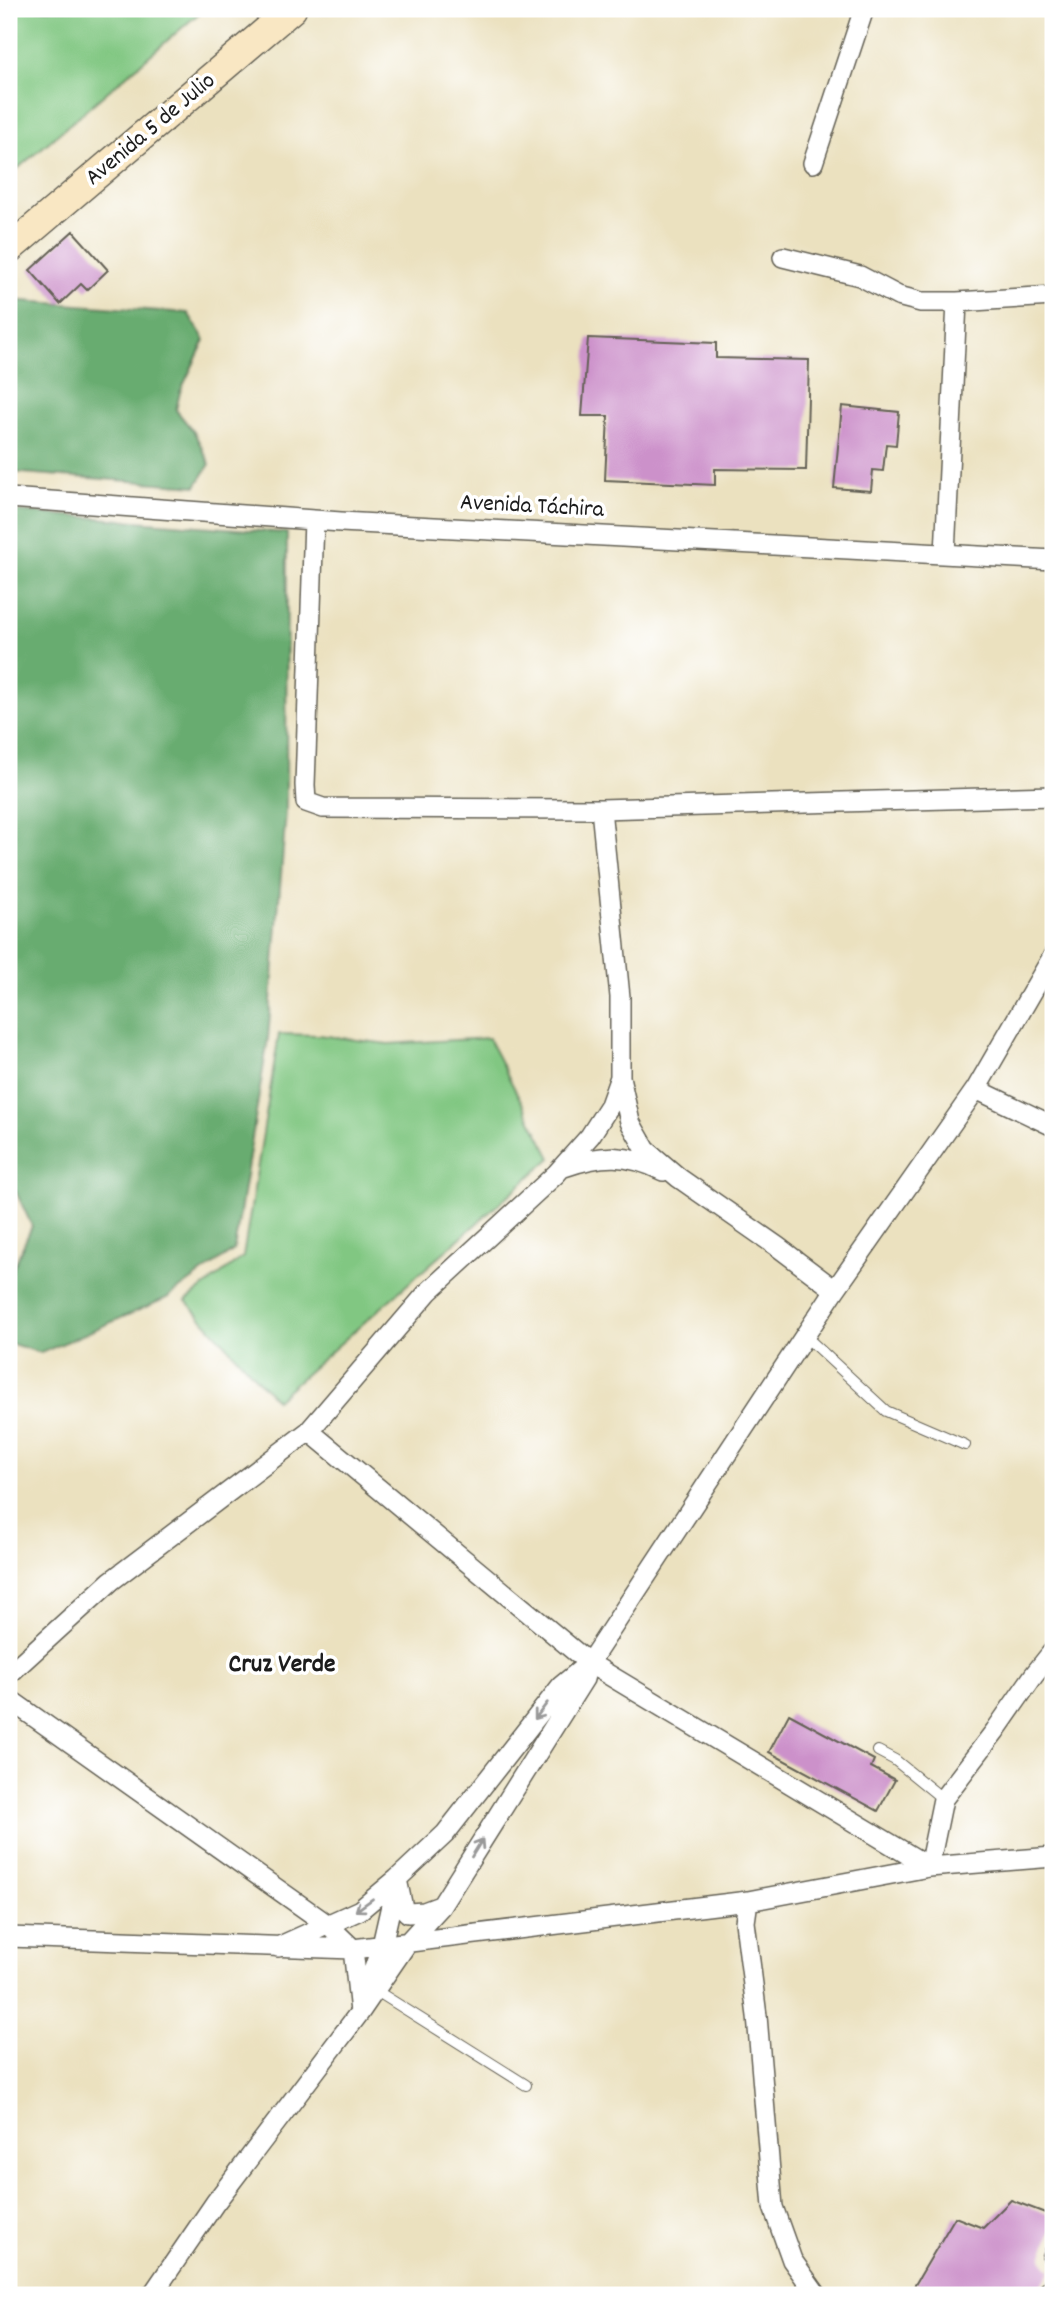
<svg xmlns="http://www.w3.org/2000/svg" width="1062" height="2304" font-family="Dekko,sans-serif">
<rect width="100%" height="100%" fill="#fff"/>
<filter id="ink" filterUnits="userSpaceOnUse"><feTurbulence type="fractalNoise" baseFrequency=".0143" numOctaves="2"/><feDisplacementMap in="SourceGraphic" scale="14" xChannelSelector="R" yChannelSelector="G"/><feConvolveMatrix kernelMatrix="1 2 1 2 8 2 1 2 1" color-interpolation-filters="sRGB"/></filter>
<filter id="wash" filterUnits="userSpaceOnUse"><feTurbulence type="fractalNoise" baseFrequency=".00686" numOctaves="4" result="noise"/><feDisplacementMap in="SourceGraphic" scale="28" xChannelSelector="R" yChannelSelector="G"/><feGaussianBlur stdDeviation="1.57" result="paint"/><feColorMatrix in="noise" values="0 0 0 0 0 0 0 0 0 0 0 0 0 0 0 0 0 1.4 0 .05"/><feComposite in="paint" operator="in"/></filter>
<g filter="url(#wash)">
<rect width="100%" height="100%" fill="#ebe1bf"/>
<path fill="#81c782" stroke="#4e724f" stroke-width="2" d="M 9,9 L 204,9 L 9,176 Z
M 279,1034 L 319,1035 L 388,1044 L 488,1038 L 551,1158 L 276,1400 L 186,1301 L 243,1257 Z"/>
<path fill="#68ac70" stroke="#426446" stroke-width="2" d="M 9,300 L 188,313 L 205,340 L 180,392 L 176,410 L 194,432 L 210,464 L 196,486 L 9,472 Z
M 9,511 L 287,533 L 286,812 L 268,1039 L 234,1250 L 167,1298 L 41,1353 L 9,1343 L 9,1278 L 32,1226 L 9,1177 Z"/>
<g id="blocks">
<path fill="#cc91ca" d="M 73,231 L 108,270 L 87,290 L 81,284 L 60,304 L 30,270 Z
M 588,338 L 716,343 L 716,358 L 809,360 L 806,470 L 715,469 L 715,485 L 605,480 L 608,416 L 582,416 Z
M 842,406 L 899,412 L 896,445 L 886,444 L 883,471 L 873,470 L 871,491 L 834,488 Z
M 789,1714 L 874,1760 L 871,1767 L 895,1780 L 878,1811 L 769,1752 Z
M 1011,2200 L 1053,2216 L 1053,2227 L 1042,2258 L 1051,2271 L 1034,2295 L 909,2295 L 955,2217 L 983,2228 Z"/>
</g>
</g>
<g filter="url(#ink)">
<use href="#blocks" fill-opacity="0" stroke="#646155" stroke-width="2"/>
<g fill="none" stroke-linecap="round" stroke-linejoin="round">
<g stroke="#646155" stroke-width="12">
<path id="lane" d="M 805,1336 L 886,1411 L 965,1445
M 878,1751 L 895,1760 L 943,1799
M 375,1990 L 526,2085"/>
</g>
<g stroke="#646155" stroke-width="22">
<path id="street" d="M 813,163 L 864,9
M 783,257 L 860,276 L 898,296 L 921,302 L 957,302 L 1053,296
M 9,498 L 341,522 L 1053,560
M 314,520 L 305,785 L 306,802 L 323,808 L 601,809 L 1053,796
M 945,554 L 957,302
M 620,1077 L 630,1122 L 646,1150 L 679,1178 L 778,1247 L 835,1290
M 976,1089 L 1053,1126
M 564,1167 C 602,1154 627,1153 663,1171
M 309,1431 L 589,1663 L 929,1867 L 943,1799 L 995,1731 L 1034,1675 L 1053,1651
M 9,1674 L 111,1581 L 309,1431 L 428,1292 L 556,1174 L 590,1136 L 610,1105 L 620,1077 L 620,997 L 601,809
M 9,1699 L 328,1925 L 353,1949 L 360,2012
M 398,1884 L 403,1908 L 408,1913 L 424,1912 L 440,1906
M 748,1901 L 745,1922 L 757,2016 L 773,2207 L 792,2260 L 817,2295
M 9,1937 L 353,1949 L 748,1901 L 929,1867 L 1053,1857
M 278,1947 L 360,1910 L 397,1879 L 445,1834 L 561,1686 L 589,1663 L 835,1290 L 976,1089 L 1053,956
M 367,1989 L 382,1945 L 397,1879
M 152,2295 L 215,2203 L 360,2012 L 408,1942 L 441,1906 L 584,1679 L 587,1667"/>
</g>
<g stroke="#646155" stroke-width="31">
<path id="secondary" d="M 9,249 L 292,9"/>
</g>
<use href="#lane" stroke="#fff" stroke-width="10"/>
<use href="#street" stroke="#fff" stroke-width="19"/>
<use href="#secondary" stroke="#f9e7c3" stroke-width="28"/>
</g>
<defs><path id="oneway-shaft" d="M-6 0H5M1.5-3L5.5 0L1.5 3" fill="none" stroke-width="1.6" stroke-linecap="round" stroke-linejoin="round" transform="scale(1.75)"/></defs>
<g stroke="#999">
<use href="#oneway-shaft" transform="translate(541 1711) rotate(127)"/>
<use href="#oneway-shaft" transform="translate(477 1848) rotate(-58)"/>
<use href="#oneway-shaft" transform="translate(364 1905) rotate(144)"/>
</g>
</g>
<g text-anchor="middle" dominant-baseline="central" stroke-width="7" stroke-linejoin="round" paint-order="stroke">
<g font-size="24" fill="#1c1c1c" stroke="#fff">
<text transform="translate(151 130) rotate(-40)">Avenida 5 de Julio</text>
<text transform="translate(532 507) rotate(3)">Avenida Táchira</text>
</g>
<g font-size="26" font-weight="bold" fill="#1c1c1c" stroke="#fff">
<text x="282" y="1665">Cruz Verde</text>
</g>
</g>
<rect width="1062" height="2304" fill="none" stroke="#fff" stroke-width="35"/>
</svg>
